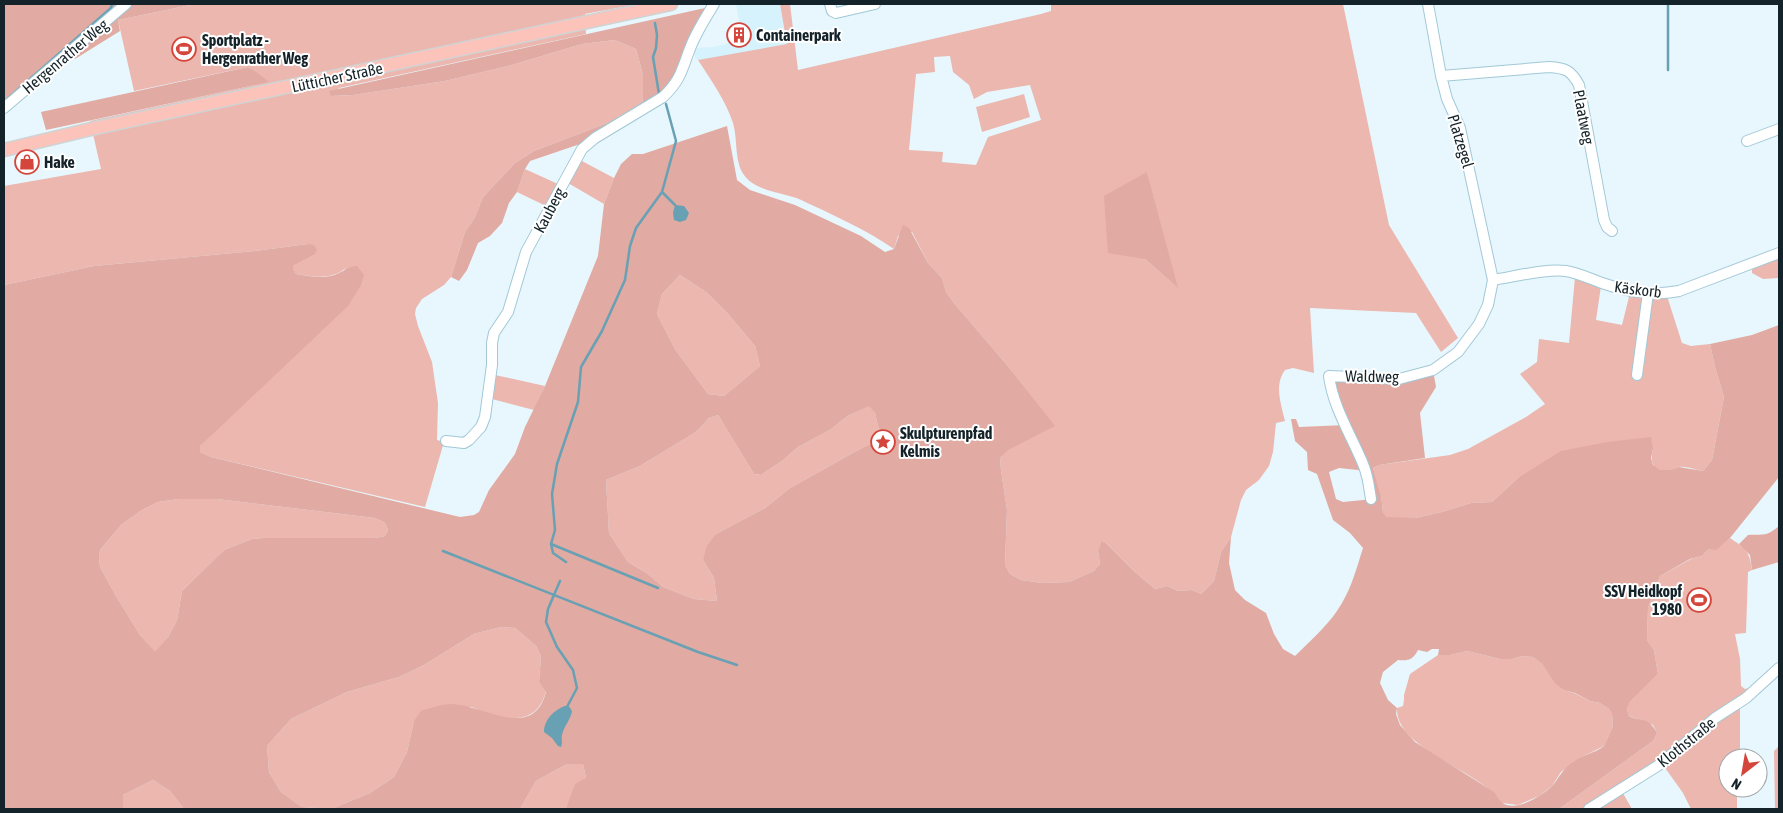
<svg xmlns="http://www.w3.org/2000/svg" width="1783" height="813" font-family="'Asap Condensed',sans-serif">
<rect width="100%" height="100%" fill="#e7f7fd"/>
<path fill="#d5f2fd" d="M 736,4 L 780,4 L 787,44 L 709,59 L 698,60 L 695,58 L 694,48 L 713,47 L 735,42 L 733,29 L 739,21 Z"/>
<path fill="#ebb7af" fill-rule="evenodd" d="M 195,4 L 639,4 L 585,14 L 586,34 L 339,88 L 332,96 L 353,95 L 445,81 L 512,65 L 582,44 L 615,40 L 636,49 L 643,75 L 643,98 L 642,103 L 615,120 L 534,151 L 515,163 L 483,197 L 475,217 L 465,232 L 451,277 L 444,285 L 422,299 L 416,308 L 415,314 L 418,326 L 432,362 L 438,403 L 437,440 L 444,442 L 425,507 L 211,457 L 200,452 L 200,446 L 346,268 C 331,280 314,277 296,274 L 292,270 L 293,266 L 314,255 L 308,244 L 255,251 L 94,266 L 4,285 L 4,186 L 101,169 L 90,121 L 268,82 L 248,67 L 134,91 L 118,20 Z
M 780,4 L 790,4 L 798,70 L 1041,14 L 1051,11 L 1051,4 L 1343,4 L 1389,225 L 1458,338 L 1441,352 L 1416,313 L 1310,308 L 1314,373 L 1293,368 L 1285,370 C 1274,385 1281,404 1285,421 L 1276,423 L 1273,452 L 1269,466 L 1259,480 L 1246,490 L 1241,500 L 1231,537 L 1221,552 L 1214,581 L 1201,594 L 1192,590 L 1178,591 L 1167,586 L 1155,589 L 1135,572 L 1105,542 L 1103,541 L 1098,551 L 1100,564 L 1094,571 L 1069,582 L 1042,583 L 1021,580 L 1010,574 L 1005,565 L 1007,510 L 1001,470 L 1000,458 L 1007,450 L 1054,426 L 1007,365 L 954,303 L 946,292 L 942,278 L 928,263 L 912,232 L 898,236 L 894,249 C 865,229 831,214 799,199 C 782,192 755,191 744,175 C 734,161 738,140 733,123 C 726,101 711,80 698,60 L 787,44 ZM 950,56 L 953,72 L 969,85 L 974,99 L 987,92 L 1030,85 L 1041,120 L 988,137 L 976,165 L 942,162 L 943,152 L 909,150 L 916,74 L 935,72 L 934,57 ZM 1147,172 L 1147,173 L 1177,287 L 1145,259 Z
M 1024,94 L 1030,117 L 982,132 L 976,107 Z
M 580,160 L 614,178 L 604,204 L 568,183 Z
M 525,169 L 558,184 L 546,206 L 517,192 Z
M 1779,256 L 1779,278 L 1763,279 L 1752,273 L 1752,269 L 1756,265 Z
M 680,275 L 706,292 L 728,314 L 755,346 L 760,366 L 724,396 L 708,394 L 675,349 L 657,314 L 662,294 Z
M 1575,277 L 1601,286 L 1596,320 L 1622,325 L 1630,293 L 1667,296 L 1682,343 L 1691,346 L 1710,344 L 1715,367 L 1724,397 L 1712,460 L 1703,471 C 1696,470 1686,466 1679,467 C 1676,468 1674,469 1671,470 C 1655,474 1649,464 1653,449 L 1518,478 L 1492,502 L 1471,503 L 1442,512 L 1415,518 L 1386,518 L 1383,512 L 1381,495 L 1373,468 L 1379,465 L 1450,455 L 1468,449 L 1526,417 L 1545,404 L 1520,374 L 1537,362 L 1539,339 L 1569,343 Z
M 495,375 L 545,386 L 534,410 L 492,399 Z
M 869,405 L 875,413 L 881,439 L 860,449 L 790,488 L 765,508 L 716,534 L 703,560 L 714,578 L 717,601 L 694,599 L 663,587 L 648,574 L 628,562 L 609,533 L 606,480 L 640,466 L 696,432 L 709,418 L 718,415 L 754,474 L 761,475 L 782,461 L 798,447 L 830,430 L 849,415 Z
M 179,499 L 217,499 L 375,518 L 385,523 L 388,530 L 385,536 L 375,538 L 263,538 L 252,539 L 224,550 L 182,591 L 177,620 L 168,637 L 155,653 L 140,635 L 116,596 L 100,567 L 99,558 L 100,550 L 121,525 L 142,510 L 158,502 Z
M 1730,538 C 1746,549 1749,550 1752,570 L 1748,572 L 1746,633 L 1735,634 L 1740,659 L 1741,686 L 1745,689 L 1754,687 L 1668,755 L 1620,788 L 1632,809 L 1559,809 L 1653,741 L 1657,733 L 1653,725 L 1629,716 L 1627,709 L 1628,702 L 1658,674 L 1654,650 L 1647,640 L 1648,608 L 1660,576 L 1691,559 L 1702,556 L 1709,549 L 1716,549 Z
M 501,627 L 515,628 L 536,646 L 541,656 L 539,682 L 546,691 C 537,726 508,720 482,712 C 479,710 475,708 471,707 C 464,706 424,718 414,721 L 407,752 L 394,777 L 370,793 L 331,809 L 302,807 L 281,792 L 269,772 L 267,746 L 291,719 L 347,692 L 399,677 L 424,665 L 474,634 Z
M 1467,651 L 1500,659 L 1512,659 L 1522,656 L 1533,657 L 1542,664 L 1556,683 L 1563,690 L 1574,693 L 1590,701 L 1600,703 L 1609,709 L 1612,714 L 1613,726 L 1604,746 L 1574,761 L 1561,772 L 1552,786 L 1539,796 L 1518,805 L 1502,803 C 1480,770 1395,749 1397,708 L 1403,706 L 1404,700 L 1404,695 L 1410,674 L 1438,655 L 1450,655 Z
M 1740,704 L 1740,758 L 1728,758 L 1728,788 L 1737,788 L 1737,809 L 1691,809 L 1683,793 L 1663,765 Z
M 1779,746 L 1779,809 L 1775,809 L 1774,751 Z
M 567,764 L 583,764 L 586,778 L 566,809 L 520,809 L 536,781 Z
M 153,780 L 170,791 L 184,809 L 123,809 L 123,795 Z"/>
<path fill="#e1aaa2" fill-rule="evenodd" d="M 4,4 L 195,4 L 118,20 L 120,31 L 75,59 L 66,49 L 4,101 Z
M 705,8 L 689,44 L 682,66 L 661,95 L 586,142 L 530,161 L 525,169 L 517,192 L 509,203 L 502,223 L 490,236 L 478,243 L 467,270 L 459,281 L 451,277 L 465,232 L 475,217 L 483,197 L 515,163 L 534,151 L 615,120 L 642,103 L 643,98 L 643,75 L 636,49 L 615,40 L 582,44 L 512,65 L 445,81 L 353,95 L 331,96 L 329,91 Z
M 248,67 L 259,74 L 269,82 L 46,130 L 41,112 Z
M 727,126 L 737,180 L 750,190 L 795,205 L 861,236 L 885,252 L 894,249 L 903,225 L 909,228 L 928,263 L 942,278 L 946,292 L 954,303 L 1007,365 L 1055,426 L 1008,450 L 1000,458 L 1001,470 L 1007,510 L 1005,565 L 1010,574 L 1021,580 L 1042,583 L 1069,582 L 1094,571 L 1100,564 L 1098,551 L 1102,541 L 1105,542 L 1135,572 L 1155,589 L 1167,586 L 1178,591 L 1192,590 L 1201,594 L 1214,581 L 1221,552 L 1231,537 L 1229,563 L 1235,590 L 1245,600 L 1266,613 L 1274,634 L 1283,649 L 1295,656 C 1311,640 1331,623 1342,603 C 1352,586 1357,567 1363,548 L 1350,533 L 1333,520 L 1317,474 L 1308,470 L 1307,452 L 1295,441 L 1291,419 L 1296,419 L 1299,427 L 1346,425 L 1329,376 L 1399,379 L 1433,370 L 1436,387 L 1420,413 L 1425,458 L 1379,465 L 1373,468 L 1381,495 L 1383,512 L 1386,517 L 1415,518 L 1442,512 L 1471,503 L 1492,502 L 1518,478 L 1561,451 L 1608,442 L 1651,437 L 1653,449 L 1651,458 L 1653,465 L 1660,470 L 1670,470 L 1679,467 L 1703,471 L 1712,460 L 1724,397 L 1715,367 L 1710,344 L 1752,335 L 1779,325 L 1779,477 L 1730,538 L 1716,550 L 1709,549 L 1702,556 L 1690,559 L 1660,576 L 1648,608 L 1647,640 L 1654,650 L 1658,674 L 1629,702 L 1627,709 L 1629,716 C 1643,723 1648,716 1657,733 L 1653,741 L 1559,809 L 566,809 L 575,784 L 586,778 L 583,764 L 567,764 L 536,781 L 520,809 L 184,809 L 170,791 L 153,780 L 123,795 L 123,809 L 4,809 L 4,285 L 94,266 L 255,251 L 308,244 L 314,245 L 317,250 L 314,255 L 293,266 L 293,270 L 296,274 C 309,276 327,280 339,273 C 346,270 349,266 357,266 L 364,275 L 361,285 L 348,306 L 200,446 L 200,452 L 211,457 L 460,517 L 474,515 L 479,512 L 489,490 L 515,454 L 525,427 L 545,386 L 598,256 L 604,204 L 614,178 L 621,164 L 632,154 L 643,154 ZM 680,275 L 706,292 L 728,314 L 755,346 L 760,366 L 724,396 L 708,394 L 675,349 L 657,314 L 662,294 ZM 869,406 L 875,413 L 881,439 L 860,449 L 790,488 L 765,508 L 716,534 L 707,546 L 703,560 L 714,578 L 717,601 L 694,599 L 663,587 L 648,574 L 628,562 L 609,533 L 606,480 L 640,466 L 696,432 L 709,418 L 718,415 L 754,474 L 761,475 L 782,461 L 798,447 L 830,430 L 849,415 ZM 1339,468 L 1367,471 L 1373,499 L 1343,502 L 1336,499 L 1329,472 ZM 179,499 L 217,499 L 375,518 L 385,523 L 388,530 L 385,536 L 375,538 L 263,538 L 252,539 L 224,550 L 182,591 L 177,620 L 168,637 L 155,652 L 140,635 L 116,596 L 100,567 L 99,558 L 100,550 L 121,525 L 142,510 L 158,502 ZM 501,627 L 515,628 L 536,646 L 541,656 L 539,682 L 546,692 C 533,742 483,705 452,704 C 441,704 431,708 421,711 L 414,721 L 407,752 L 394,777 L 370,793 L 331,809 L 302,807 L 281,792 L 269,772 L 267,746 L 291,719 L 347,692 L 399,677 L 424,665 L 474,634 ZM 1432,649 L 1439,649 L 1438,655 L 1450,655 L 1467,651 L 1500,659 L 1512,659 L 1522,656 L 1533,657 L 1542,664 L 1555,683 L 1563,690 L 1575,693 L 1590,701 L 1600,703 L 1609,709 L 1612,714 L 1613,726 L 1604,746 C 1594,754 1580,755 1570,764 C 1562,770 1559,778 1553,785 C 1543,795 1519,811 1504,804 C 1500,801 1497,796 1494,792 L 1415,742 L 1400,725 L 1396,714 L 1397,708 L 1388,700 L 1380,683 L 1383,672 L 1398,660 C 1408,661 1413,660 1418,650 L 1427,652 Z
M 1147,172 L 1178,288 L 1145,259 L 1108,253 L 1104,196 Z
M 1779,526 L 1779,562 L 1752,570 L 1750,555 L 1739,544 L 1748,535 C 1764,534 1766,537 1779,526 Z"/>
<path fill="#68a0b4" d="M 675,205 L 684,206 L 689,213 L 686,220 L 680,222 L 674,220 L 673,213 Z
M 568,705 L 572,711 C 571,719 564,726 562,735 C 561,740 563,742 561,747 L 558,746 L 552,738 L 544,732 C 544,719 556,708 568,705 Z"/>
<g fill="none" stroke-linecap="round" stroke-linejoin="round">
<path stroke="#68a0b4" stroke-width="2.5" d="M 1668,4 L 1668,70
M 655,23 L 657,35 L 656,48 L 653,57 L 659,94
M 5,101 L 111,8 L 112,4
M 662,192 L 675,205
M 551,544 L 658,588
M 443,551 L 698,652 L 737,665
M 566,562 L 553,553 L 551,544 L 555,530 L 552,494 L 557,464 L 578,402 L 581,367 L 602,331 L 625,280 L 630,246 L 636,228 L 662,192 L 676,141 L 666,104
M 560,581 L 548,609 L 546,622 L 557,647 L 573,670 L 577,688 L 568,705"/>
<g stroke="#a1c8d6" stroke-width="12">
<path id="minor" d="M 830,4 L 832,11 L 836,13 L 875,4
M 1441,76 L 1549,67 C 1565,68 1571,70 1579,85 L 1604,220 L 1607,227 L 1612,231
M 4,108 L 126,4
M 1747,141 L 1779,129
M 1493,280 C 1513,277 1547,268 1566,271 C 1578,273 1591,279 1602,283 C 1627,292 1653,296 1679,291 L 1779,253
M 1637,375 L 1648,293
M 446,441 L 464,443 L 469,440 L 481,427 L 485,417 L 492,365 L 492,343 L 494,333 L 508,312 L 526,252 L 582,149 L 595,138 L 663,97 C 682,79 682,68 691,46 C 697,31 706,17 714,4
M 1371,499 C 1369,487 1368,475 1363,464 C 1351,435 1333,407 1329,376 L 1399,379 L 1433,370 L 1458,352 L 1479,324 L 1488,305 L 1493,280 L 1460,128 L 1447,99 L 1441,76 L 1428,4
M 1589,809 L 1659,765 L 1715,718 L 1746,698 L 1779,668"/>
</g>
<g stroke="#d0d3d4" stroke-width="15">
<path id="major" d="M 4,150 L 91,129 L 671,4"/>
</g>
<use href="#minor" stroke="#fff" stroke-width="10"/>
<use href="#major" stroke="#fcc3bb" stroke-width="12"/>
</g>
<defs>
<g id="building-ring" transform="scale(1.25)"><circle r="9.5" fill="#fff" stroke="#d4463b" stroke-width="1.5"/><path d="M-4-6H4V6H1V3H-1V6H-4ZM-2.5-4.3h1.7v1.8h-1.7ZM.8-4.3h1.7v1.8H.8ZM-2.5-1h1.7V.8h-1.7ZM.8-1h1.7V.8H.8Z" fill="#d4463b"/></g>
<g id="stadium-ring" transform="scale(1.25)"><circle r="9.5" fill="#fff" stroke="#d4463b" stroke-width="1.5"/><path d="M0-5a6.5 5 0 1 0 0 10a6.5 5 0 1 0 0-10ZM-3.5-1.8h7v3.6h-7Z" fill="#d4463b"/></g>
<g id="shop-ring" transform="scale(1.25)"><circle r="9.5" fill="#fff" stroke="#d4463b" stroke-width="1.5"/><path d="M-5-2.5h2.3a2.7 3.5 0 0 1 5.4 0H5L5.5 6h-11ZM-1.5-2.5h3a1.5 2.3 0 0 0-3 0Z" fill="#d4463b"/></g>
<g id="sight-ring" transform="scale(1.25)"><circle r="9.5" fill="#fff" stroke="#d4463b" stroke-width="1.5"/><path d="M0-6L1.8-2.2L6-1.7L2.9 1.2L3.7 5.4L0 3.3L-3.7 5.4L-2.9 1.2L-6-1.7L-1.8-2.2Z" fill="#d4463b"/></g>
</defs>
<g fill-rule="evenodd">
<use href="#building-ring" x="739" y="35"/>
<use href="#stadium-ring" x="184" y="49"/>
<use href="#shop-ring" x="27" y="162"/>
<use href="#sight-ring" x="883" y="442"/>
<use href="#stadium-ring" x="1699" y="600"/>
</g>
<g text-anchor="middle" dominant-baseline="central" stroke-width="4" stroke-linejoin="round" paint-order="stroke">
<g font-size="16" font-weight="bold" fill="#142329" stroke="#fff" text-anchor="start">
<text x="756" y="35">Containerpark</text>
<text x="202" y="40">Sportplatz -<tspan x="202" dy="18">Hergenrather Weg</tspan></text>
<text x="44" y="162">Hake</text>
<text x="900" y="433">Skulpturenpfad<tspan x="900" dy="18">Kelmis</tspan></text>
<text x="1682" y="591" text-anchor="end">SSV Heidkopf<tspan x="1682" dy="18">1980</tspan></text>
</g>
<g font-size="16" fill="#142329" stroke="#fff">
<text transform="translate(65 56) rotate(-40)">Hergenrather Weg</text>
<text transform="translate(337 77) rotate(-12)">Lütticher Straße</text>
<text transform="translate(1584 117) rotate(79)">Plaatweg</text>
<text transform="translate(1461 141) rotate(73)">Platzegel</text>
<text transform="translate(549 210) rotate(-62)">Kauberg</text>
<text transform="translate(1638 289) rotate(7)">Käskorb</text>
<text transform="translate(1372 376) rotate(1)">Waldweg</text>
<text transform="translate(1686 742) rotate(-39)">Klothstraße</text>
</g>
</g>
<rect width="1783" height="813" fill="none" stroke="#142329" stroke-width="10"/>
<g transform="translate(1743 773) rotate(211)"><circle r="24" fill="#ffffff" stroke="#a1a7a9"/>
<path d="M0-4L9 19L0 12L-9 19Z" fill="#d4463b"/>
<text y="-8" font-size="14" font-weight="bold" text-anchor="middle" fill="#142329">N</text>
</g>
</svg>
